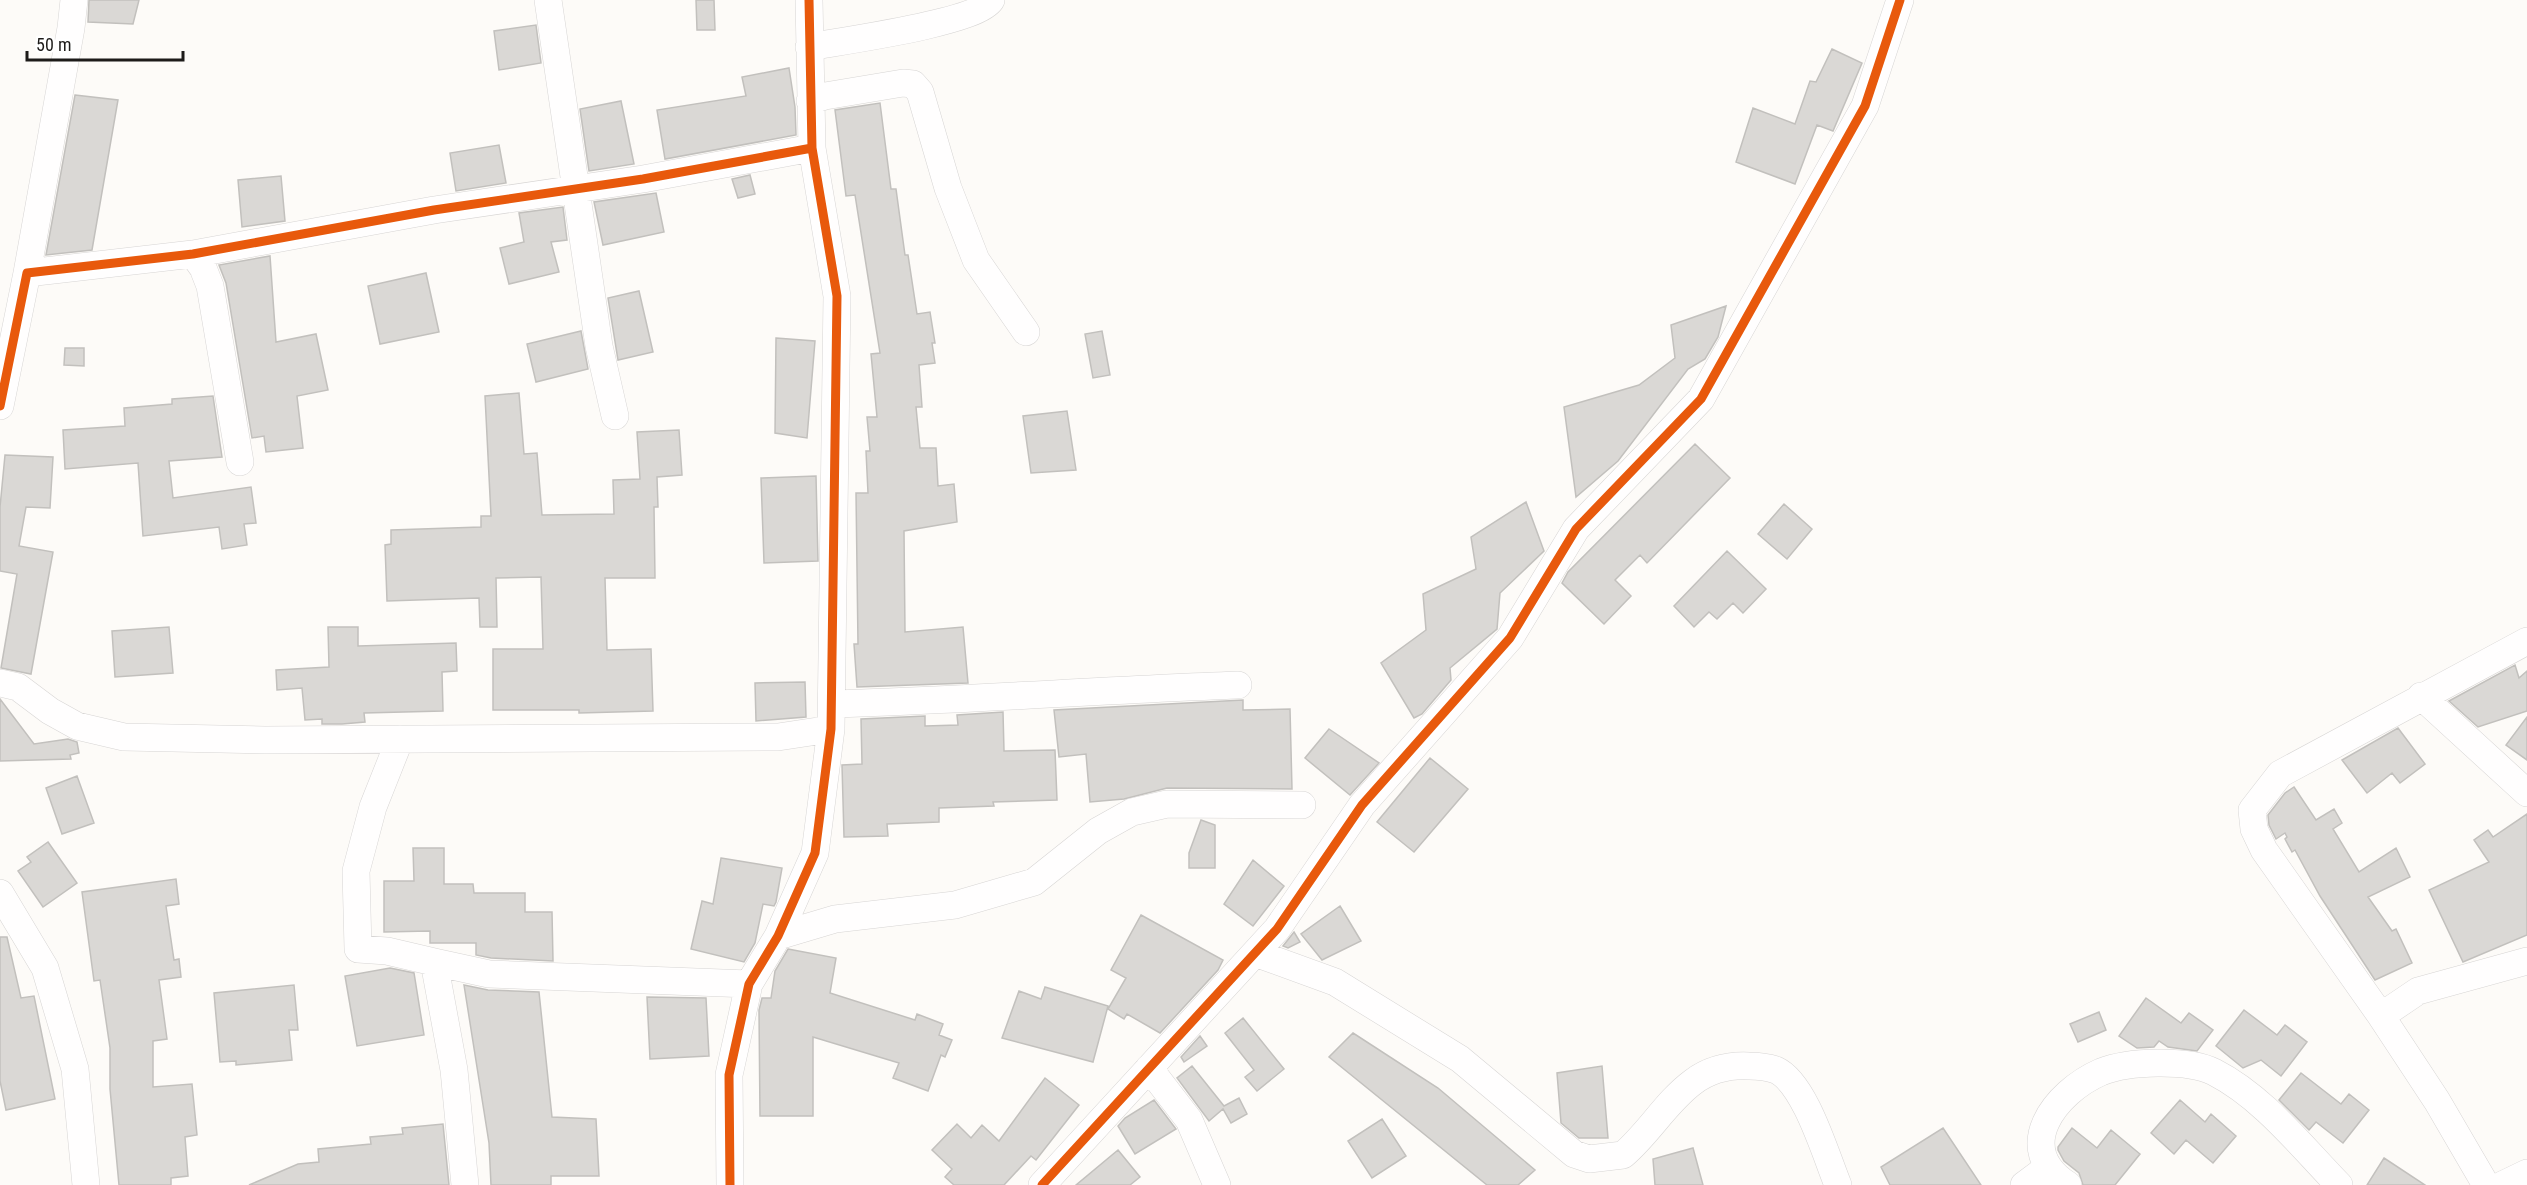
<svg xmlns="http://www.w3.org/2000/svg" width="2527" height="1185" font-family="'Roboto Condensed',sans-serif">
<rect width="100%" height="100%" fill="#fdfbf8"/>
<path fill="#dad8d5" stroke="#c2c0bd" stroke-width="1.5" d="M 89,0 L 139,0 L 133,24 L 88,22 Z
M 696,0 L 714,0 L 715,30 L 697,30 Z
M 536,25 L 541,63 L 499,70 L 494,31 Z
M 1832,49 L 1862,63 L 1833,131 L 1817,125 L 1795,184 L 1736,162 L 1753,108 L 1795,124 L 1810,81 L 1816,82 Z
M 789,68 L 795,107 L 796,135 L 665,159 L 657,110 L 746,96 L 742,77 Z
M 75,95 L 118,100 L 92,250 L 46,255 Z
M 621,101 L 634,164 L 589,171 L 580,109 Z
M 880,103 L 891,189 L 896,189 L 905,255 L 908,255 L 917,314 L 930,312 L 935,343 L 932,343 L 935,363 L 919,365 L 922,407 L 916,407 L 920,448 L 936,448 L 938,486 L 954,484 L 957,522 L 904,531 L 905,632 L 963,627 L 968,683 L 857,687 L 854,644 L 858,644 L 856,493 L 868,493 L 866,451 L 870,451 L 867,417 L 877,417 L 871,354 L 880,353 L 855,195 L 846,196 L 835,110 Z
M 499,145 L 506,183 L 456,191 L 450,153 Z
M 750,175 L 755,194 L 738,198 L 732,179 Z
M 281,176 L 285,221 L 242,227 L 238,180 Z
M 656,193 L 664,232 L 603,245 L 594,202 Z
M 563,207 L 567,240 L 551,242 L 559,272 L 509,284 L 500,248 L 524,242 L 519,213 Z
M 270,256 L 276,342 L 316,334 L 328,390 L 297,396 L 303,448 L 266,452 L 264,436 L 252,438 L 226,283 L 219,265 Z
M 426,273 L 439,332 L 380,344 L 368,286 Z
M 639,291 L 653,352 L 618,360 L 608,298 Z
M 1726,306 L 1718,337 L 1705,359 L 1688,369 L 1618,461 L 1576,497 L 1564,407 L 1639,385 L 1675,358 L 1671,325 Z
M 581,331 L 588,369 L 536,382 L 527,344 Z
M 1102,331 L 1110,375 L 1093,378 L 1085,334 Z
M 776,338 L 815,341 L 807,438 L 775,433 Z
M 65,348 L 84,348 L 84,366 L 64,365 Z
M 519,393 L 524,454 L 537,453 L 542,515 L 614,514 L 613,480 L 640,479 L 637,432 L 679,430 L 682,475 L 657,477 L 658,507 L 654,507 L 655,578 L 605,578 L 607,650 L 651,649 L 653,711 L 579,713 L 579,710 L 493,710 L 493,649 L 543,649 L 541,577 L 496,578 L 497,627 L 480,627 L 479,598 L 387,601 L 385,545 L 391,544 L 391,530 L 481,527 L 481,516 L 491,516 L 485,396 Z
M 213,396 L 222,457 L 169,461 L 173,498 L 251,487 L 256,523 L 244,524 L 247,545 L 222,549 L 219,527 L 143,536 L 138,463 L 65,469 L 63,430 L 125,426 L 124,408 L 172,404 L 172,399 Z
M 1067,411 L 1076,470 L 1031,473 L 1023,416 Z
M 1695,444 L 1730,478 L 1647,563 L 1640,555 L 1615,580 L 1631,596 L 1604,624 L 1562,583 L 1568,572 Z
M 5,455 L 53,457 L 50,508 L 26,507 L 19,546 L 53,552 L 31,674 L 1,668 L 17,574 L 0,571 L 0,507 Z
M 816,476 L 818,561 L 764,563 L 761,478 Z
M 1526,502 L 1544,551 L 1500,593 L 1497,629 L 1450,668 L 1451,680 L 1422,714 L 1414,718 L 1381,663 L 1426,630 L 1423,594 L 1476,569 L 1471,537 Z
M 1784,504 L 1812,529 L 1787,559 L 1758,534 Z
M 1727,551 L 1766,589 L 1743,613 L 1733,603 L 1717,619 L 1709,612 L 1694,627 L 1674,606 Z
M 169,627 L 173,673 L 115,677 L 112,631 Z
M 328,627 L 358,627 L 358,646 L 456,643 L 457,671 L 442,672 L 443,711 L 364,713 L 365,722 L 342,724 L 322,724 L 322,719 L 305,720 L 302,688 L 277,690 L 276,670 L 329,667 Z
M 2515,665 L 2519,678 L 2527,671 L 2527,711 L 2478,727 L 2449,701 Z
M 805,682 L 806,717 L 756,721 L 755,683 Z
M 0,699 L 34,744 L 68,739 L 77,742 L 79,753 L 70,755 L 71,759 L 0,761 Z
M 1243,700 L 1243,710 L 1290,709 L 1292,789 L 1167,788 L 1124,799 L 1090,802 L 1086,754 L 1059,757 L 1054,710 Z
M 1003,712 L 1004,751 L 1055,750 L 1057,800 L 993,802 L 994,806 L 939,808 L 939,822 L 887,824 L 888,836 L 844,837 L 842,765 L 862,764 L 861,719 L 925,716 L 925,726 L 958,725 L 957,715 Z
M 2527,717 L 2527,760 L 2506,745 Z
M 2398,728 L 2425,764 L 2400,783 L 2392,773 L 2367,793 L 2342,760 Z
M 1329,729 L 1379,763 L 1350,795 L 1305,758 Z
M 1430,758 L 1468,789 L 1414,852 L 1377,822 Z
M 77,776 L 94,823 L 62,834 L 46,788 Z
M 2294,787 L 2316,820 L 2334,809 L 2342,823 L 2333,829 L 2359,872 L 2396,848 L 2410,877 L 2368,897 L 2392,931 L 2396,929 L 2412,963 L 2375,980 L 2320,896 L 2295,850 L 2292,852 L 2285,839 L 2287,837 L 2285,833 L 2276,839 L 2269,825 L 2268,815 L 2285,793 Z
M 2527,814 L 2527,935 L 2463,962 L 2429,890 L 2489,862 L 2474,840 L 2488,830 L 2493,837 Z
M 1201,820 L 1215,825 L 1215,868 L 1189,868 L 1189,853 Z
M 48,842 L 77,883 L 43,907 L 18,871 L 31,862 L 27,857 Z
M 413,848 L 444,848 L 444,884 L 473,884 L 474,893 L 525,893 L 525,912 L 552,912 L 553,961 L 491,958 L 476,955 L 476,943 L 430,943 L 430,931 L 384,932 L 384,881 L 414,881 Z
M 721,858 L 782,868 L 776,902 L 774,906 L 763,904 L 755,943 L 744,962 L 691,949 L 702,901 L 713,904 Z
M 1253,860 L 1284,886 L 1253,926 L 1224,904 Z
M 176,879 L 179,904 L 166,906 L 174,960 L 179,959 L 181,977 L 159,980 L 167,1039 L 153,1041 L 153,1087 L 192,1084 L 197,1135 L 185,1137 L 188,1176 L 171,1178 L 171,1185 L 119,1185 L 110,1089 L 110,1048 L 100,980 L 94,981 L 82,892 Z
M 1340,906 L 1361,941 L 1322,960 L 1301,934 Z
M 1141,915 L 1223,960 L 1218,970 L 1160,1033 L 1127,1014 L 1124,1019 L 1108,1009 L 1126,978 L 1111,970 Z
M 1294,932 L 1300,942 L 1288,948 L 1283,946 Z
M 0,937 L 7,937 L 21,998 L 34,996 L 55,1099 L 6,1110 L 0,1081 Z
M 788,949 L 836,958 L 830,993 L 915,1020 L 917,1014 L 943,1024 L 939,1035 L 952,1040 L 945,1057 L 941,1055 L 928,1091 L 893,1078 L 899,1063 L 813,1037 L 813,1116 L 760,1116 L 759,1010 L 762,998 L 771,998 L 775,971 Z
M 390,968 L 414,973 L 424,1035 L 357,1046 L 345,976 Z
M 294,985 L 298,1030 L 289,1030 L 292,1060 L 236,1065 L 236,1061 L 220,1062 L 214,993 Z
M 464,985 L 488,990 L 539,992 L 552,1117 L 596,1119 L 599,1176 L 551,1176 L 551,1185 L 491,1185 L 489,1143 Z
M 1045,987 L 1108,1006 L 1093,1062 L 1002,1038 L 1019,991 L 1041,999 Z
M 647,997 L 706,998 L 709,1056 L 650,1059 Z
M 2146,998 L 2181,1023 L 2189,1013 L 2213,1030 L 2197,1051 L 2168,1047 L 2159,1041 L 2154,1047 L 2137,1048 L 2119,1036 Z
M 2244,1010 L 2277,1035 L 2285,1025 L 2307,1042 L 2281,1076 L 2261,1060 L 2243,1068 L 2216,1046 Z
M 2099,1012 L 2106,1030 L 2078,1042 L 2070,1024 Z
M 1243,1018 L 1284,1069 L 1257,1091 L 1245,1077 L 1254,1070 L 1225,1033 Z
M 1353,1033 L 1438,1088 L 1535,1170 L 1518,1185 L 1487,1185 L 1329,1057 Z
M 1200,1036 L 1207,1046 L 1184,1062 L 1181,1057 Z
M 1192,1066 L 1224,1106 L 1239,1098 L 1247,1114 L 1231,1123 L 1223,1109 L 1209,1121 L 1177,1078 Z
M 1602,1066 L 1608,1138 L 1579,1138 L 1561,1123 L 1557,1073 Z
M 2301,1073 L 2341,1104 L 2349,1094 L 2369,1110 L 2343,1143 L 2316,1122 L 2309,1130 L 2279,1100 Z
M 1045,1078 L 1079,1105 L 1036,1160 L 1031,1156 L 1004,1185 L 954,1185 L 945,1177 L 952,1169 L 932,1150 L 957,1124 L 971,1138 L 982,1125 L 999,1141 Z
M 1154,1100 L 1176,1129 L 1135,1154 L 1118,1126 L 1125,1118 Z
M 2180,1100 L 2205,1122 L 2211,1114 L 2236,1136 L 2213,1163 L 2186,1140 L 2174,1154 L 2151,1133 Z
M 1382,1119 L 1406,1156 L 1372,1178 L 1348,1141 Z
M 443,1124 L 449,1185 L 249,1185 L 298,1164 L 319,1162 L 318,1149 L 371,1144 L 370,1137 L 403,1134 L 402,1128 Z
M 1943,1128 L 1981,1185 L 1890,1185 L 1881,1167 Z
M 2072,1128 L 2097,1148 L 2111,1130 L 2140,1154 L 2115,1185 L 2083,1185 L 2079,1173 L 2064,1161 L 2058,1150 L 2058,1147 Z
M 1693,1148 L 1703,1185 L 1655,1185 L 1653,1159 Z
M 1118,1150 L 1140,1177 L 1130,1185 L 1076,1185 Z
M 2384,1158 L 2425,1185 L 2367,1185 Z"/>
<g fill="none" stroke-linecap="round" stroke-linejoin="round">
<g stroke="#d7d5d4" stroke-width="28">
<path id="minor" d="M 548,0 L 599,346 L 615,416
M 809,47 C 841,41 976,23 991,0
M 810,101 L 825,96 L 903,83 L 913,84 L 920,92 L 948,188 L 976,260 L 1026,332
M 193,254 L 203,268 L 210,286 L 240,462
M 27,273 L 71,28 L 74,0
M 0,406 L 27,273 L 193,254 L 434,210 L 643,179 L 812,148
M 0,683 L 18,687 L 50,711 L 77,726 L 124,737 L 265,740 L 778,737 L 831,729
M 2421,696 L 2527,793
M 832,704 C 967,700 1103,690 1238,685
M 400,739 L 373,807 L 356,871 L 358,949 L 387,951 L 434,962 L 454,1070 L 465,1185
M 0,893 L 45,968 L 75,1069 L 86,1185
M 778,936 L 835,919 L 955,905 L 1034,882 L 1098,831 L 1132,812 L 1167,804 L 1302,805
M 1255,953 L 1335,982 L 1460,1059 L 1574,1154 L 1589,1159 L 1623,1155 C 1649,1133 1666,1102 1693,1082 C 1709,1070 1729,1065 1749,1066 C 1757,1066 1767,1067 1776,1070 C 1805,1083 1826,1156 1838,1185
M 434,962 L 489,974 L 749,984
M 2381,1016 L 2264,850 L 2254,829 L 2252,810 L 2280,774 L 2527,641
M 1149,1068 L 1189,1120 L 1217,1185
M 730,1185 L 729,1075 L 749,984 L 778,936 L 815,853 L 831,729 L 837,296 L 812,148 L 809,0
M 1042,1185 L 1277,929 L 1362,805 L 1510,638 L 1576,529 L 1701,399 L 1865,106 L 1900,0
M 2024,1185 L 2047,1168
M 2068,1185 C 2011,1149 2055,1092 2101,1072 C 2128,1061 2188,1059 2214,1072 C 2263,1097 2301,1146 2339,1185
M 2486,1185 L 2437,1101 L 2381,1016 L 2418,991 L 2527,961
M 2502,1185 L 2527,1173"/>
</g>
<use href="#minor" stroke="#fffefe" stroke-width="27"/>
<g stroke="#fff" stroke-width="13">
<path id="cycleway" d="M 0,406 L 27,273 L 193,254 L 434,210 L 643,179 L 812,148
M 730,1185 L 729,1075 L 749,984 L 778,936 L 815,853 L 831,729 L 837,296 L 812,148 L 809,0
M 1042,1185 L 1277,929 L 1362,805 L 1510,638 L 1576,529 L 1701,399 L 1865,106 L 1900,0"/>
</g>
<use href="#cycleway" stroke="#e8590c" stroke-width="9"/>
</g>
<path d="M27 51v9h156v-9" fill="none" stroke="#1d1b19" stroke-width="3"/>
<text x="36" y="51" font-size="18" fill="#1d1b19" stroke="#ffffff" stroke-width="4.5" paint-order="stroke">50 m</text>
</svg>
